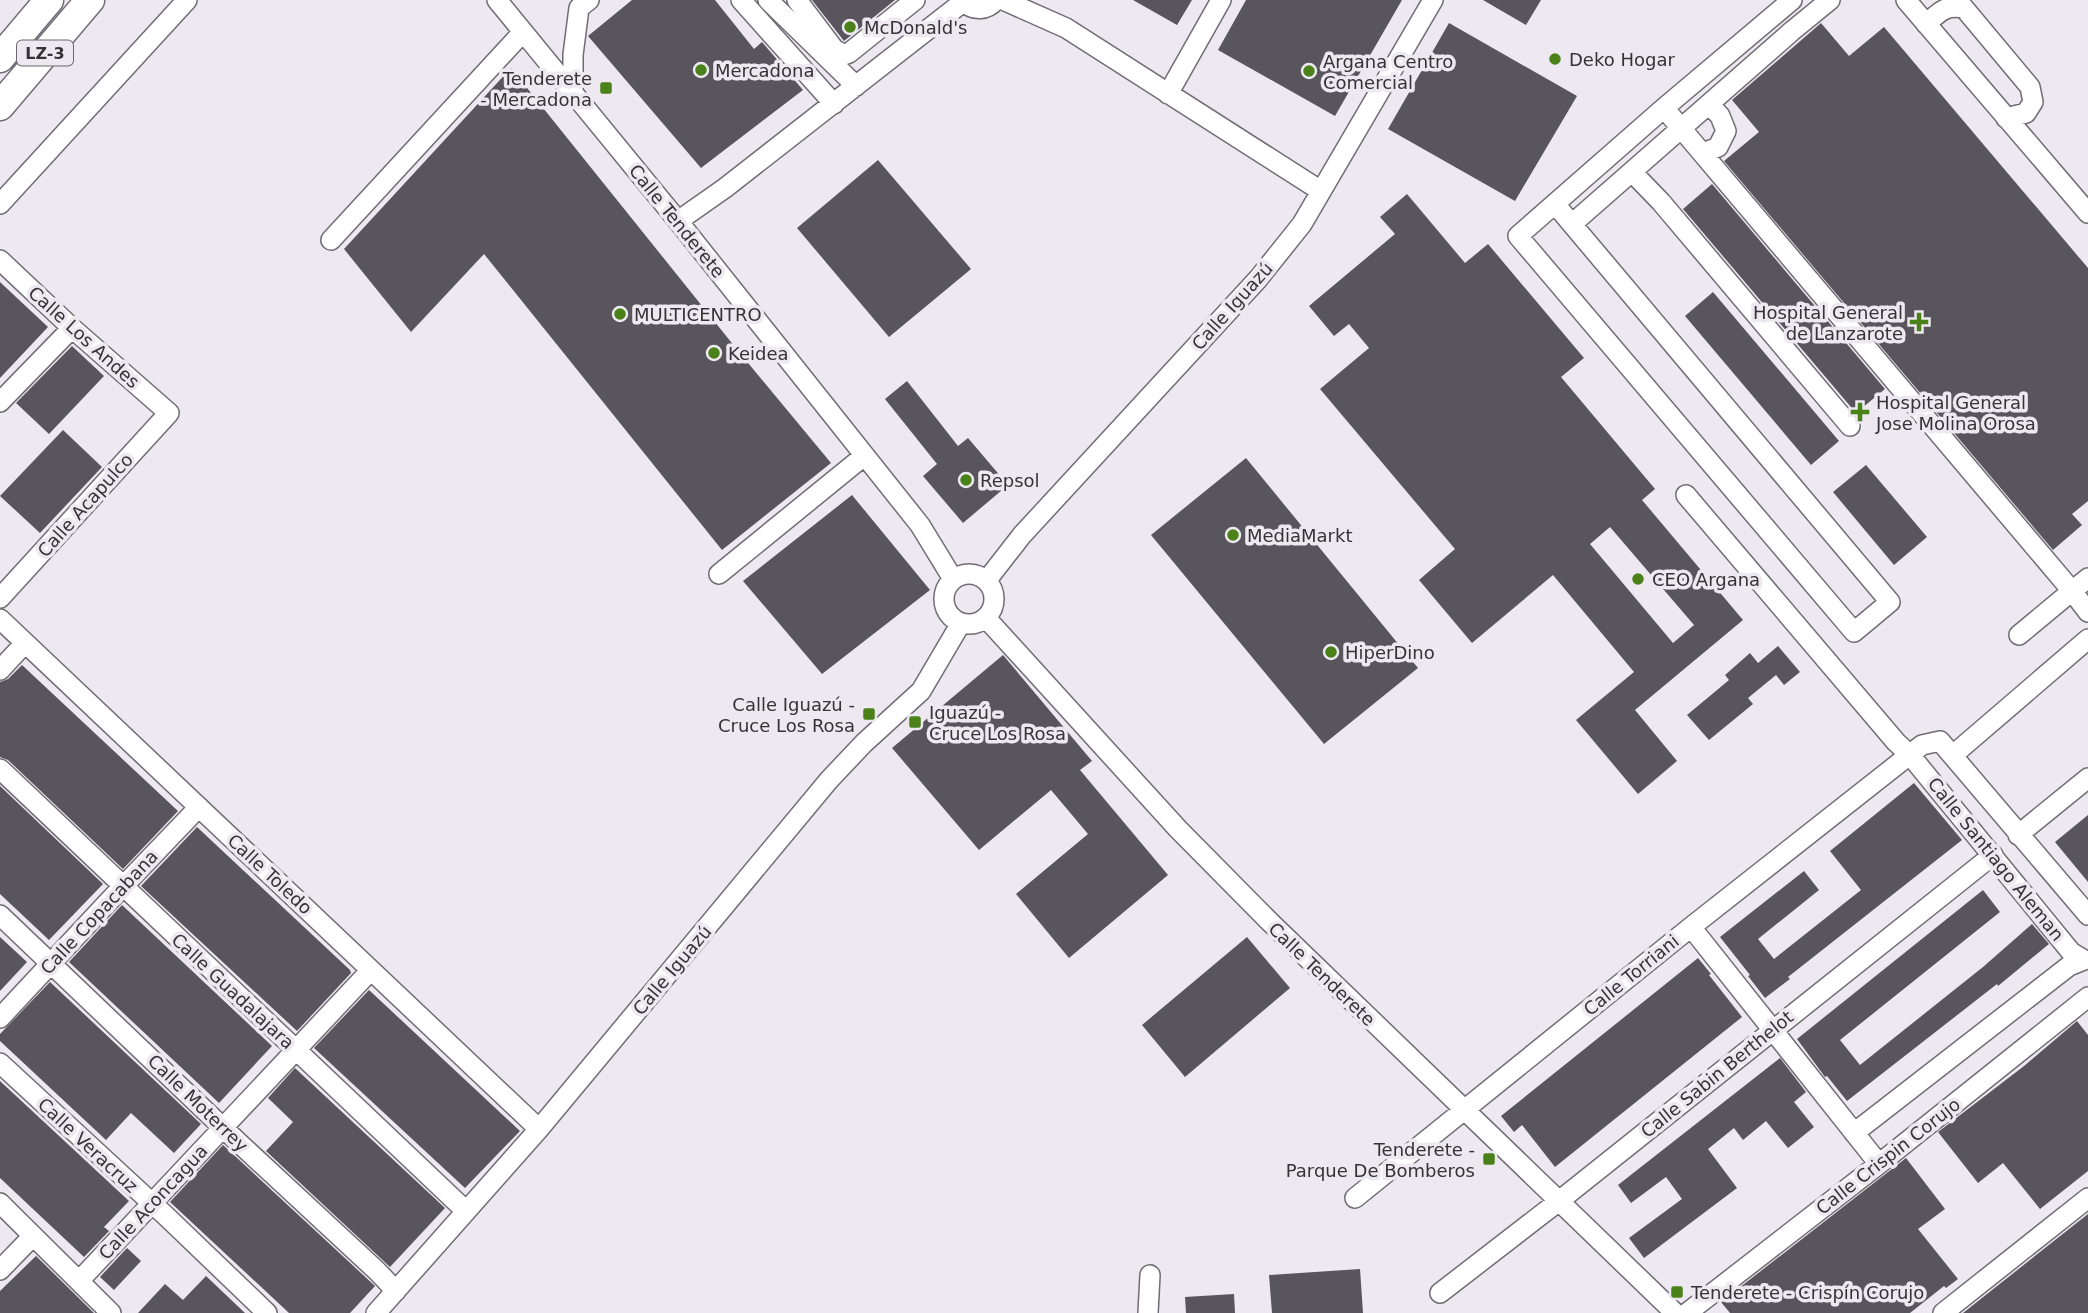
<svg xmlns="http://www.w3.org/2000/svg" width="2088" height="1313" font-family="'DejaVu Sans',sans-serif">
<rect width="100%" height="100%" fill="#eee8f1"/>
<path fill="#59555c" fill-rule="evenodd" d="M 632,0 L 715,0 L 754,49 L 762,42 L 803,90 L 701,168 L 588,36 Z
M 812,0 L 895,0 L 844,41 Z
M 1133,0 L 1192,0 L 1177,25 Z
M 1246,0 L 1402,0 L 1335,116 L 1218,50 Z
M 1483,0 L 1541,0 L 1526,25 Z
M 1449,23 L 1577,96 L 1515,201 L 1388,129 Z
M 1821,23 L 1849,56 L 1884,27 L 2088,268 L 2088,501 L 2072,514 L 2082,525 L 2053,550 L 1724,161 L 1759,132 L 1732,100 Z
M 511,68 L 739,352 L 831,463 L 722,550 L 484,254 L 411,332 L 344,249 Z
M 878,160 L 971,269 L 889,337 L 797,228 Z
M 1712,184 L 1885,389 L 1856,413 L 1683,209 Z
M 1407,194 L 1465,263 L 1488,244 L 1584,358 L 1561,377 L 1655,489 L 1642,500 L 1743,620 L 1635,710 L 1677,761 L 1638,794 L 1576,720 L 1634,672 L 1553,575 L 1472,643 L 1419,580 L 1455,549 L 1320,389 L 1369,348 L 1349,324 L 1334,336 L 1309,306 L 1395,234 L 1380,217 ZM 1610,527 L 1694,625 L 1673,643 L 1590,544 Z
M 0,282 L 48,327 L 0,378 Z
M 1713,292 L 1839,441 L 1811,465 L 1685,316 Z
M 72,346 L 104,376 L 49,434 L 16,403 Z
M 907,381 L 958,446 L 968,438 L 1008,485 L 963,523 L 923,476 L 937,464 L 885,399 Z
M 63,430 L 102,467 L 40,533 L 0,496 Z
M 1246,458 L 1418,668 L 1324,744 L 1151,535 Z
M 1866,465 L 1927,537 L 1894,565 L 1833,492 Z
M 852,495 L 930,590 L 822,674 L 743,581 Z
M 1778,646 L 1800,672 L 1784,685 L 1776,675 L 1748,698 L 1753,704 L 1709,740 L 1687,715 L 1729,680 L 1725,675 L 1750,653 L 1758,663 Z
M 1003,655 L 1092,761 L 1080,770 L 1168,875 L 1069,958 L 1016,894 L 1088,834 L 1051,790 L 979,850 L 892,748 Z
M 22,665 L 178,811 L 123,869 L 8,760 L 0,757 L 0,682 L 8,679 Z
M 1914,783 L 1962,840 L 1788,977 L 1790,979 L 1765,998 L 1748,976 L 1750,975 L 1720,937 L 1804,871 L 1819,890 L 1758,939 L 1774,959 L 1861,890 L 1830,851 Z
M 0,786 L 103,884 L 49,940 L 0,894 Z
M 2088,815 L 2088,882 L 2055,842 Z
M 197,827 L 350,970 L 351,973 L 297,1031 L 141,886 Z
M 1983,890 L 2000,912 L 1840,1040 L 1860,1065 L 1983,967 L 2032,924 L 2049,944 L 1998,986 L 1997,984 L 1847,1101 L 1827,1076 L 1825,1077 L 1797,1039 Z
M 122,905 L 272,1046 L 219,1103 L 69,962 Z
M 0,937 L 27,962 L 0,991 Z
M 1247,937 L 1290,988 L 1185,1077 L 1142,1025 Z
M 1698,958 L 1711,974 L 1709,975 L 1742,1017 L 1555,1167 L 1522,1125 L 1514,1132 L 1501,1116 Z
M 50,982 L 201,1124 L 174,1153 L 131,1113 L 106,1140 L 0,1041 L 0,1034 Z
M 369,990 L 520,1131 L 465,1188 L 314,1048 Z
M 2077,1021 L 2088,1035 L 2088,1171 L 2040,1209 L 2003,1163 L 1978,1183 L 1938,1132 L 2024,1066 Z
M 1780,1058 L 1806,1092 L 1794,1102 L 1814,1127 L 1788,1148 L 1766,1121 L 1743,1140 L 1734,1128 L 1708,1149 L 1737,1188 L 1644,1258 L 1629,1238 L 1682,1199 L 1666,1177 L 1631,1203 L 1618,1185 Z
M 295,1068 L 445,1208 L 390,1267 L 266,1151 L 293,1122 L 268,1098 Z
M 0,1081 L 129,1201 L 104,1227 L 109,1231 L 84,1257 L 0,1178 Z
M 223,1145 L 375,1286 L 350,1313 L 289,1313 L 170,1202 Z
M 1906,1158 L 1945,1209 L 1918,1229 L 1958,1279 L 1946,1288 L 1944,1286 L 1910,1313 L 1730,1313 L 1721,1302 Z
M 2088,1214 L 2088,1313 L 1963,1313 Z
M 127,1248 L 141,1261 L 114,1290 L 100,1277 Z
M 36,1256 L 94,1313 L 0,1313 L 0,1291 Z
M 1360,1269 L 1363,1313 L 1272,1313 L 1269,1275 Z
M 206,1276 L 245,1313 L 138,1313 L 165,1284 L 183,1300 Z
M 1234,1294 L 1235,1313 L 1186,1313 L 1185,1297 Z"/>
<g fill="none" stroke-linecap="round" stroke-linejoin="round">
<g stroke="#716d74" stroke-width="22">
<path id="minor" d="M 497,0 L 678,221 L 920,525 L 953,579
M 741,0 L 834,104
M 768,0 L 856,86
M 797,0 L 834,49 L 844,55 L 849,53 L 915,0
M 962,0 C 972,11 986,12 996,0
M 1003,0 L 1066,28 L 1321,191
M 1906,0 L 2088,213
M 1926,24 C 1940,12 1944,5 1964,8 L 2030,87 L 2033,102 L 2026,113 L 2006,118
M 573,94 L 573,55 L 579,8 L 589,0
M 1168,94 L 1221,0
M 1664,108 L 2072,591 L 2088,578
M 1703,153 L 1718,147 L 1726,131 L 1720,116 L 1709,104
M 1632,172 L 1661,202 L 1850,426
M 0,204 L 187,0
M 1555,204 L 1890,602 L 1854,632 L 1518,236 L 1664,108 L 1792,0
M 678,221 L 725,188 L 963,2
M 1572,224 L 1792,31 L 1830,0
M 331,240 L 522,33
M 0,260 L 72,328 L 169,413 L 0,598
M 0,402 L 72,328
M 1686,495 L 1896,742 L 1910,755 L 2071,952 L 2084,960
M944 599a25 25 0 1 1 50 0a25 25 0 1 1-50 0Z
M 719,574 L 864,456
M 987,580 L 1022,535 L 1258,279 L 1302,224 L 1433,0
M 986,618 L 1178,829 L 1270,922 L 1675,1313
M 0,619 L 539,1129
M 2019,635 L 2072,591 L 2088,612
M 0,670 L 25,643
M 1953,755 L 2088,639
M 0,769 L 466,1211
M 2018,835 L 2088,778
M 0,915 L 238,1142 L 377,1271 L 396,1291
M 1691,927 L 1879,1164
M 0,1018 L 109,901 L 199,807
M 0,1063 L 167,1217 L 267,1313
M 1854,1133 L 2069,966 L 2084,960
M 1355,1198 L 1691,927 L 1922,745 L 1940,741 L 2088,915
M 0,1203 L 111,1313
M 0,1270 L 33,1236
M 79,1281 L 371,970
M 1440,1293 L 1559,1201 L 1993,855
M 376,1313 L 539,1129 L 829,780 L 864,743 L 921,691 L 961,623
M 1148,1313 L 1150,1275
M 1687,1313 L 1879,1164 L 2088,997
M 1943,1313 L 2088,1198"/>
</g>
<g stroke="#716d74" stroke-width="31">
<path id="highway" d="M 0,58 L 49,0
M 0,106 L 90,0"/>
</g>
<use href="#minor" stroke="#fff" stroke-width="19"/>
<use href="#highway" stroke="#fff" stroke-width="28"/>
</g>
<g fill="#4b8119" stroke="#eee8f1" stroke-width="2.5">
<circle cx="850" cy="27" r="7"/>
<circle cx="1555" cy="59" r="7"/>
<circle cx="701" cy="70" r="7"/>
<circle cx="1309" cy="71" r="7"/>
<rect x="599" y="81" width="14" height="14" rx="3.5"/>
<circle cx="620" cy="314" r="7"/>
<path d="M1915.5 311.5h7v7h7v7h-7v7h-7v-7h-7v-7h7z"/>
<circle cx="714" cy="353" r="7"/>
<path d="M1856.5 401.5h7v7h7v7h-7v7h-7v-7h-7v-7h7z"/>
<circle cx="966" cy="480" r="7"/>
<circle cx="1233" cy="535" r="7"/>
<circle cx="1638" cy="579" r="7"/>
<circle cx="1331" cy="652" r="7"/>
<rect x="862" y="707" width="14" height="14" rx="3.5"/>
<rect x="908" y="715" width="14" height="14" rx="3.5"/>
<rect x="1482" y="1152" width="14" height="14" rx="3.5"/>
<rect x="1670" y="1285" width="14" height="14" rx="3.5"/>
</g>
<g text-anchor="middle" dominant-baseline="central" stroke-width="7" stroke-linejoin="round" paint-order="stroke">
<rect fill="#eee8f1" stroke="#6c696e" stroke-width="2" x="17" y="40.5" width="56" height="25" rx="5"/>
<g font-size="16" font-weight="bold" fill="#353336">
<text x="45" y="53">LZ-3</text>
</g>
<g font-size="18" fill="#353336" stroke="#eee8f1" text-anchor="start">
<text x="864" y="27">McDonald's</text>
<text x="1569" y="59">Deko Hogar</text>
<text x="1323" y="61">Argana Centro<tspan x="1323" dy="21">Comercial</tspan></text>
<text x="715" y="70">Mercadona</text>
<text x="592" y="78" text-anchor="end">Tenderete<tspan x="592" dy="21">- Mercadona</tspan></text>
<text x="1903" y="312" text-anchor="end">Hospital General<tspan x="1903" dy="21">de Lanzarote</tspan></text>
<text x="634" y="314">MULTICENTRO</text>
<text x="728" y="353">Keidea</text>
<text x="1876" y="402">Hospital General<tspan x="1876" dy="21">Jose Molina Orosa</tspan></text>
<text x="980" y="480">Repsol</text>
<text x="1247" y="535">MediaMarkt</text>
<text x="1652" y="579">CEO Argana</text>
<text x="1345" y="652">HiperDino</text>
<text x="855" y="704" text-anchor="end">Calle Iguazú -<tspan x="855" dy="21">Cruce Los Rosa</tspan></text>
<text x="929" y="712">Iguazú -<tspan x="929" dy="21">Cruce Los Rosa</tspan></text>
<text x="1475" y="1149" text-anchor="end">Tenderete -<tspan x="1475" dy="21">Parque De Bomberos</tspan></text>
<text x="1691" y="1292">Tenderete - Crispín Corujo</text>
</g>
<g font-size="18" fill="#353336" stroke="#eee8f1">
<text transform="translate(677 221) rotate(51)">Calle Tenderete</text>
<text transform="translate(1232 306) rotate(-48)">Calle Iguazú</text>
<text transform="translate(84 337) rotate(42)">Calle Los Andes</text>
<text transform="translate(85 505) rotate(-48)">Calle Acapulco</text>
<text transform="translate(1996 859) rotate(51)">Calle Santiago Aleman</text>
<text transform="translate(270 874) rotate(43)">Calle Toledo</text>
<text transform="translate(99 912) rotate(-47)">Calle Copacabana</text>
<text transform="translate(672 970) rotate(-50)">Calle Iguazú</text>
<text transform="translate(1322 974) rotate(44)">Calle Tenderete</text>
<text transform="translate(1631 975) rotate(-39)">Calle Torriani</text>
<text transform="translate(233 991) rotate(43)">Calle Guadalajara</text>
<text transform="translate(1717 1074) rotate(-39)">Calle Sabin Berthelot</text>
<text transform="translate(198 1103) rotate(44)">Calle Moterrey</text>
<text transform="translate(88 1145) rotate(43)">Calle Veracruz</text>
<text transform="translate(1888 1156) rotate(-38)">Calle Crispin Corujo</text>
<text transform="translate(153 1202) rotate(-47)">Calle Aconcagua</text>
</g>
</g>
</svg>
